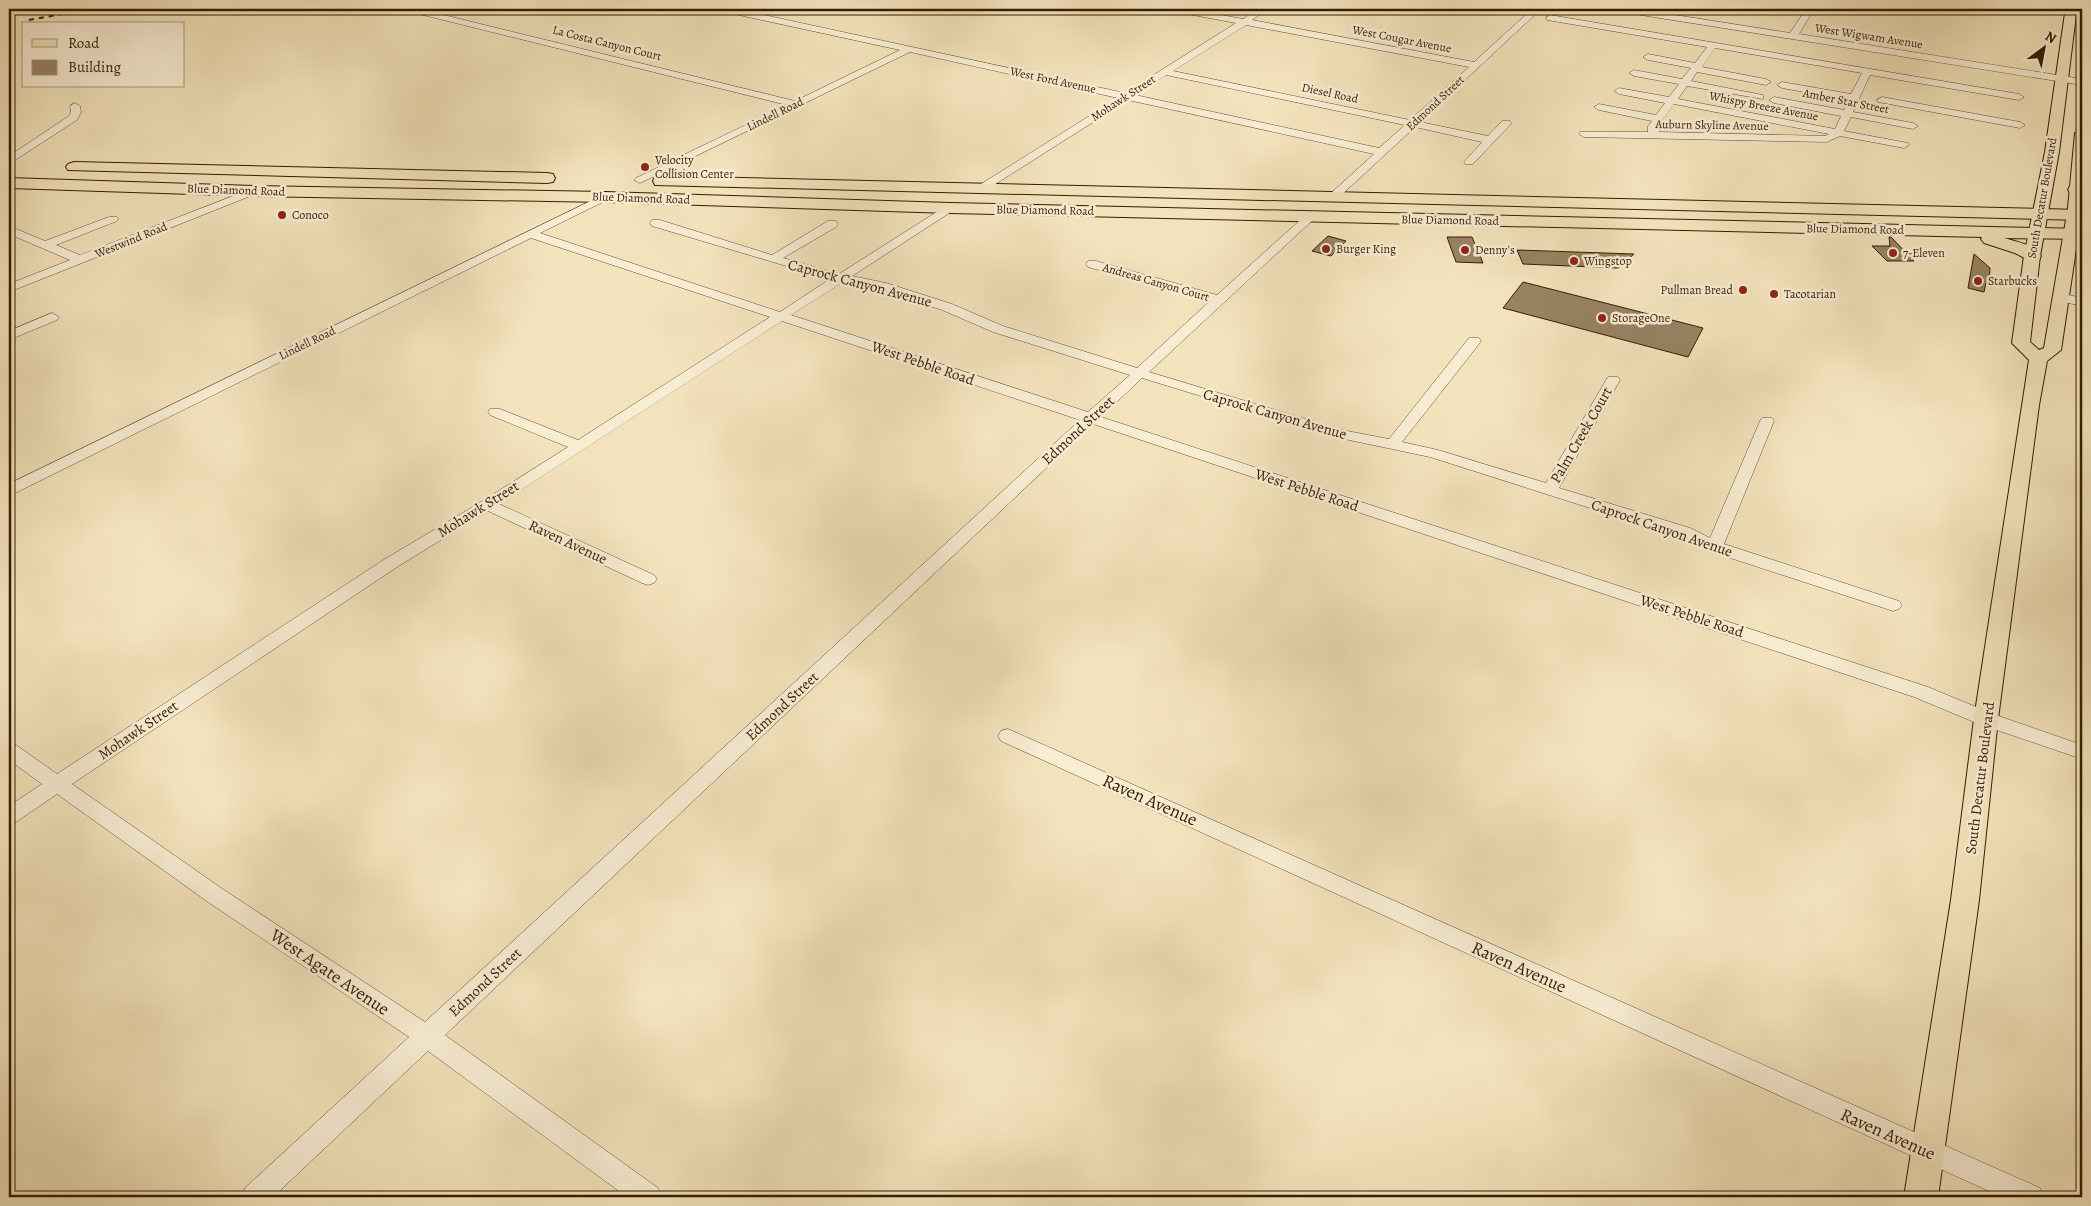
<svg xmlns="http://www.w3.org/2000/svg" width="2091" height="1206" font-family="Alegreya,serif">
<rect width="100%" height="100%" fill="#f3e3bc"/>
<filter id="stains"><feTurbulence type="fractalNoise" baseFrequency=".004" numOctaves="4"/><feColorMatrix values="0 0 0 0 .2 0 0 0 0 .09 0 0 0 0 .02 0 0 0 .5 -.17"/></filter>
<radialGradient id="worn" r=".72"><stop offset=".6" stop-color="#630" stop-opacity="0"/><stop offset="1" stop-color="#630" stop-opacity=".3"/></radialGradient>
<path fill="#988363" stroke="#361b03" d="M 1328,236 L 1346,241 L 1331,256 L 1312,251 Z
M 1447,237 L 1472,237 L 1483,263 L 1456,262 Z
M 1889,237 L 1891,237 L 1914,261 L 1887,261 L 1872,246 L 1890,246 Z
M 1517,250 L 1634,254 L 1618,268 L 1523,264 Z
M 1974,254 L 1990,268 L 1989,283 L 1986,283 L 1984,292 L 1968,288 Z
M 1523,282 L 1703,328 L 1688,357 L 1503,308 Z"/>
<g fill="none" stroke-linecap="round" stroke-linejoin="round">
<g stroke="#654d31" stroke-width="1">
<path id="minor" d="M 406,9 L 419,9 L 795,101 L 900,50 L 725,12 L 721,9 L 736,9 L 1125,93 L 1236,23 L 1177,12 L 1173,9 L 1189,9 L 1243,19 L 1258,9 L 1268,9 L 1252,20 L 1474,62 L 1532,9 L 1541,9 L 1420,122 L 1488,136 L 1502,121 L 1510,121 L 1511,123 L 1510,125 L 1473,164 L 1465,164 L 1464,162 L 1482,142 L 1415,127 L 1337,199 L 1329,199 L 1327,197 L 1329,195 L 1374,154 L 1128,100 L 986,190 L 978,190 L 976,188 L 978,186 L 1118,98 L 910,52 L 640,183 L 634,180 L 636,178 L 787,105 L 407,11 ZM 1246,25 L 1469,67 L 1410,120 L 1173,71 ZM 1166,75 L 1405,125 L 1379,148 L 1135,95 Z
M 1618,9 L 1637,9 L 1790,33 L 1806,9 L 1814,9 L 1799,34 L 2082,79 L 2082,85 L 1622,12 Z
M 1550,15 L 2019,94 L 2024,97 L 2019,100 L 1870,75 L 1853,112 L 1913,123 L 1918,126 L 1913,129 L 1851,117 L 1844,131 L 1908,143 L 1909,145 L 1904,148 L 1840,136 L 1827,142 L 1584,137 L 1579,134 L 1580,132 L 1648,132 L 1648,126 L 1652,121 L 1599,110 L 1594,107 L 1599,104 L 1656,115 L 1665,103 L 1619,94 L 1614,91 L 1619,88 L 1669,97 L 1679,84 L 1634,76 L 1629,73 L 1634,70 L 1682,79 L 1691,68 L 1648,60 L 1643,57 L 1648,54 L 1695,63 L 1707,47 L 1547,20 L 1546,18 ZM 1715,48 L 1862,73 L 1851,94 L 1782,82 L 1777,85 L 1782,88 L 1849,100 L 1844,110 L 1774,97 L 1769,100 L 1774,103 L 1841,116 L 1835,129 L 1678,99 L 1687,86 L 1763,99 L 1763,95 L 1691,81 L 1697,72 L 1766,85 L 1771,82 L 1766,79 L 1702,67 ZM 1674,104 L 1829,134 L 1825,136 L 1659,132 L 1658,126 Z
M 1882,97 L 2020,122 L 2025,125 L 2020,128 L 1878,102 L 1877,100 Z
M 75,103 L 80,106 L 81,112 L 77,120 L 9,164 L 9,156 L 69,116 L 71,112 L 70,106 Z
M 254,188 L 258,189 L 260,191 L 258,193 L 9,292 L 9,284 L 70,260 L 9,234 L 9,226 L 45,241 L 109,217 L 117,217 L 119,219 L 117,221 L 56,245 L 80,255 Z
M 605,194 L 609,195 L 611,197 L 609,199 L 540,233 L 780,312 L 830,279 L 652,226 L 650,223 L 652,220 L 660,220 L 772,255 L 828,221 L 836,221 L 838,224 L 836,227 L 783,258 L 839,274 L 946,206 L 954,206 L 956,208 L 954,210 L 852,276 L 886,283 L 952,304 L 1003,326 L 1137,368 L 1210,301 L 1088,267 L 1086,264 L 1088,261 L 1096,261 L 1217,295 L 1307,214 L 1315,214 L 1317,216 L 1315,218 L 1149,372 L 1342,430 L 1389,439 L 1469,338 L 1479,338 L 1481,341 L 1479,344 L 1402,442 L 1438,450 L 1546,483 L 1606,380 L 1608,377 L 1618,377 L 1620,380 L 1559,488 L 1690,528 L 1710,538 L 1760,421 L 1762,418 L 1772,418 L 1774,421 L 1724,544 L 1899,601 L 1902,605 L 1899,609 L 1893,611 L 1887,609 L 1709,551 L 1678,536 L 1430,457 L 1335,437 L 1142,378 L 1101,417 L 1928,687 L 1993,714 L 2082,745 L 2082,759 L 1979,724 L 1914,697 L 1093,424 L 445,1035 L 658,1188 L 662,1197 L 627,1197 L 428,1051 L 273,1197 L 241,1197 L 245,1188 L 409,1037 L 208,902 L 57,794 L 16,822 L 9,824 L 9,806 L 42,784 L 9,760 L 9,743 L 16,745 L 57,774 L 385,559 L 481,502 L 568,447 L 490,415 L 488,412 L 490,409 L 500,409 L 578,440 L 770,317 L 531,238 L 15,493 L 9,495 L 9,484 ZM 843,282 L 878,289 L 942,310 L 993,332 L 1130,375 L 1088,412 L 791,315 ZM 782,321 L 1080,420 L 425,1022 L 224,890 L 72,784 L 397,567 L 488,511 L 642,583 L 648,585 L 654,583 L 657,579 L 654,575 L 499,504 Z
M 2060,293 L 2082,298 L 2082,306 L 2055,300 L 2054,297 Z
M 52,313 L 59,317 L 57,320 L 9,340 L 9,331 Z
M 1008,729 L 2040,1188 L 2044,1197 L 2002,1197 L 1001,741 L 998,736 L 1001,731 Z"/>
</g>
<g stroke="#361b03" stroke-width="2">
<path id="major" d="M 2072,9 L 2082,9 L 2082,13 L 2076,15 L 2059,152 L 2040,256 L 2030,342 L 2039,350 L 2044,348 L 2068,208 L 2075,133 L 2082,129 L 2082,209 L 2061,350 L 2047,361 L 2039,405 L 1998,719 L 1979,900 L 1938,1197 L 1904,1197 L 1951,900 L 1974,719 L 2029,360 L 2012,343 L 2024,256 L 2045,152 L 2065,13 Z"/>
</g>
<g stroke="#361b03" stroke-width="2">
<path id="highway" d="M 74,162 L 547,173 L 553,174 L 555,178 L 553,182 L 547,183 L 68,170 L 66,167 L 68,164 Z
M 661,176 L 2082,210 L 2082,220 L 655,185 L 653,181 L 655,177 Z
M 9,178 L 254,186 L 605,192 L 950,203 L 2082,229 L 2082,239 L 2004,238 C 2017,242 2033,244 2041,256 L 2039,260 L 2032,262 L 2015,253 L 1984,243 L 1981,239 L 1982,237 L 950,213 L 605,202 L 254,196 L 9,188 Z
M 2076,185 L 2082,187 L 2082,202 L 2076,201 L 2068,190 L 2070,186 Z"/>
</g>
<use href="#minor" fill="#f7edd3" fill-rule="evenodd"/>
<use href="#major" fill="#f3e3bc" fill-rule="evenodd"/>
<use href="#highway" fill="#f3e3bc" fill-rule="evenodd"/>
<path stroke="#361b03" stroke-width="2" stroke-dasharray="5 5" stroke-linecap="butt" d="M 29,20 L 89,9"/>
</g>
<g fill="#8f2418" stroke="#f7edd3" stroke-width="2">
<circle cx="645" cy="167" r="5"/>
<circle cx="282" cy="215" r="5"/>
<circle cx="1326" cy="249" r="5"/>
<circle cx="1465" cy="250" r="5"/>
<circle cx="1893" cy="253" r="5"/>
<circle cx="1574" cy="261" r="5"/>
<circle cx="1978" cy="281" r="5"/>
<circle cx="1743" cy="290" r="5"/>
<circle cx="1774" cy="294" r="5"/>
<circle cx="1602" cy="318" r="5"/>
</g>
<g text-anchor="middle" dominant-baseline="central" stroke-width="5" stroke-linejoin="round" paint-order="stroke">
<g font-size="12" fill="#361b03" stroke="#f7edd3">
<text transform="translate(1869 36) rotate(9)">West Wigwam Avenue</text>
<text transform="translate(1402 39) rotate(11)">West Cougar Avenue</text>
<text transform="translate(607 43) rotate(14)">La Costa Canyon Court</text>
<text transform="translate(1053 80) rotate(12)">West Ford Avenue</text>
<text transform="translate(1330 93) rotate(12)">Diesel Road</text>
<text transform="translate(1123 98) rotate(-33)">Mohawk Street</text>
<text transform="translate(1846 101) rotate(11)">Amber Star Street</text>
<text transform="translate(1435 103) rotate(-43)">Edmond Street</text>
<text transform="translate(1764 106) rotate(11)">Whispy Breeze Avenue</text>
<text transform="translate(775 114) rotate(-26)">Lindell Road</text>
<text transform="translate(1712 125) rotate(1)">Auburn Skyline Avenue</text>
<text transform="translate(236 190) rotate(2)">Blue Diamond Road</text>
<text transform="translate(641 198) rotate(2)">Blue Diamond Road</text>
<text transform="translate(2042 198) rotate(-80)">South Decatur Boulevard</text>
<text transform="translate(1045 210) rotate(1)">Blue Diamond Road</text>
<text transform="translate(1450 220) rotate(1)">Blue Diamond Road</text>
<text transform="translate(1855 229) rotate(1)">Blue Diamond Road</text>
<text transform="translate(131 240) rotate(-22)">Westwind Road</text>
<text transform="translate(1156 282) rotate(16)">Andreas Canyon Court</text>
<text transform="translate(307 343) rotate(-26)">Lindell Road</text>
</g>
<g font-size="12" fill="#361b03" stroke="#f7edd3" text-anchor="start">
<text x="655" y="160">Velocity<tspan x="655" dy="14">Collision Center</tspan></text>
<text x="292" y="215">Conoco</text>
<text x="1336" y="249">Burger King</text>
<text x="1475" y="250">Denny's</text>
<text x="1903" y="253">7-Eleven</text>
<text x="1584" y="261">Wingstop</text>
<text x="1988" y="281">Starbucks</text>
<text x="1733" y="290" text-anchor="end">Pullman Bread</text>
<text x="1784" y="294">Tacotarian</text>
<text x="1612" y="318">StorageOne</text>
</g>
<g font-size="15" fill="#361b03" stroke="#f7edd3">
<text transform="translate(860 283) rotate(15)">Caprock Canyon Avenue</text>
<text transform="translate(923 363) rotate(19)">West Pebble Road</text>
<text transform="translate(1275 414) rotate(16)">Caprock Canyon Avenue</text>
<text transform="translate(1078 430) rotate(-43)">Edmond Street</text>
<text transform="translate(1581 435) rotate(-60)">Palm Creek Court</text>
<text transform="translate(1307 490) rotate(18)">West Pebble Road</text>
<text transform="translate(478 509) rotate(-32)">Mohawk Street</text>
<text transform="translate(1662 528) rotate(19)">Caprock Canyon Avenue</text>
<text transform="translate(568 542) rotate(25)">Raven Avenue</text>
<text transform="translate(1692 616) rotate(18)">West Pebble Road</text>
<text transform="translate(782 706) rotate(-43)">Edmond Street</text>
<text transform="translate(138 730) rotate(-34)">Mohawk Street</text>
<text transform="translate(1980 778) rotate(-83)">South Decatur Boulevard</text>
<text transform="translate(485 982) rotate(-43)">Edmond Street</text>
</g>
<g font-size="18" fill="#361b03" stroke="#f7edd3">
<text transform="translate(1150 800) rotate(24)">Raven Avenue</text>
<text transform="translate(1519 967) rotate(24)">Raven Avenue</text>
<text transform="translate(330 972) rotate(34)">West Agate Avenue</text>
<text transform="translate(1888 1134) rotate(24)">Raven Avenue</text>
</g>
</g>
<rect width="2091" height="1206" fill="none" stroke="#f3e3bc" stroke-width="30"/>
<rect x="10" y="10" width="2071" height="1186" fill="none" stroke="#361b03" stroke-width="2.5"/>
<rect x="15" y="15" width="2061" height="1176" fill="none" stroke="#361b03"/>
<rect x="22" y="22" width="162" height="65" fill="#f7edd3" stroke="#aa9980"/>
<rect x="32" y="39" width="25" height="8" fill="#f3e3bc" stroke="#aa9980"/>
<text x="68" y="48" font-size="15" fill="#361b03">Road</text>
<rect x="32" y="60" width="25" height="15" fill="#988363" stroke="#aa9980"/>
<text x="68" y="72" font-size="15" fill="#361b03">Building</text>
<g transform="translate(2044 48) rotate(32)" stroke="#f7edd3" stroke-width="4" paint-order="stroke">
<path d="M0-4L9 19L0 12L-9 19Z" fill="#361b03"/>
<text y="-8" font-size="14" font-weight="bold" text-anchor="middle" fill="#361b03">N</text>
</g>
<rect width="100%" height="100%" filter="url(#stains)"/>
<rect width="100%" height="100%" fill="url(#worn)"/>
</svg>
